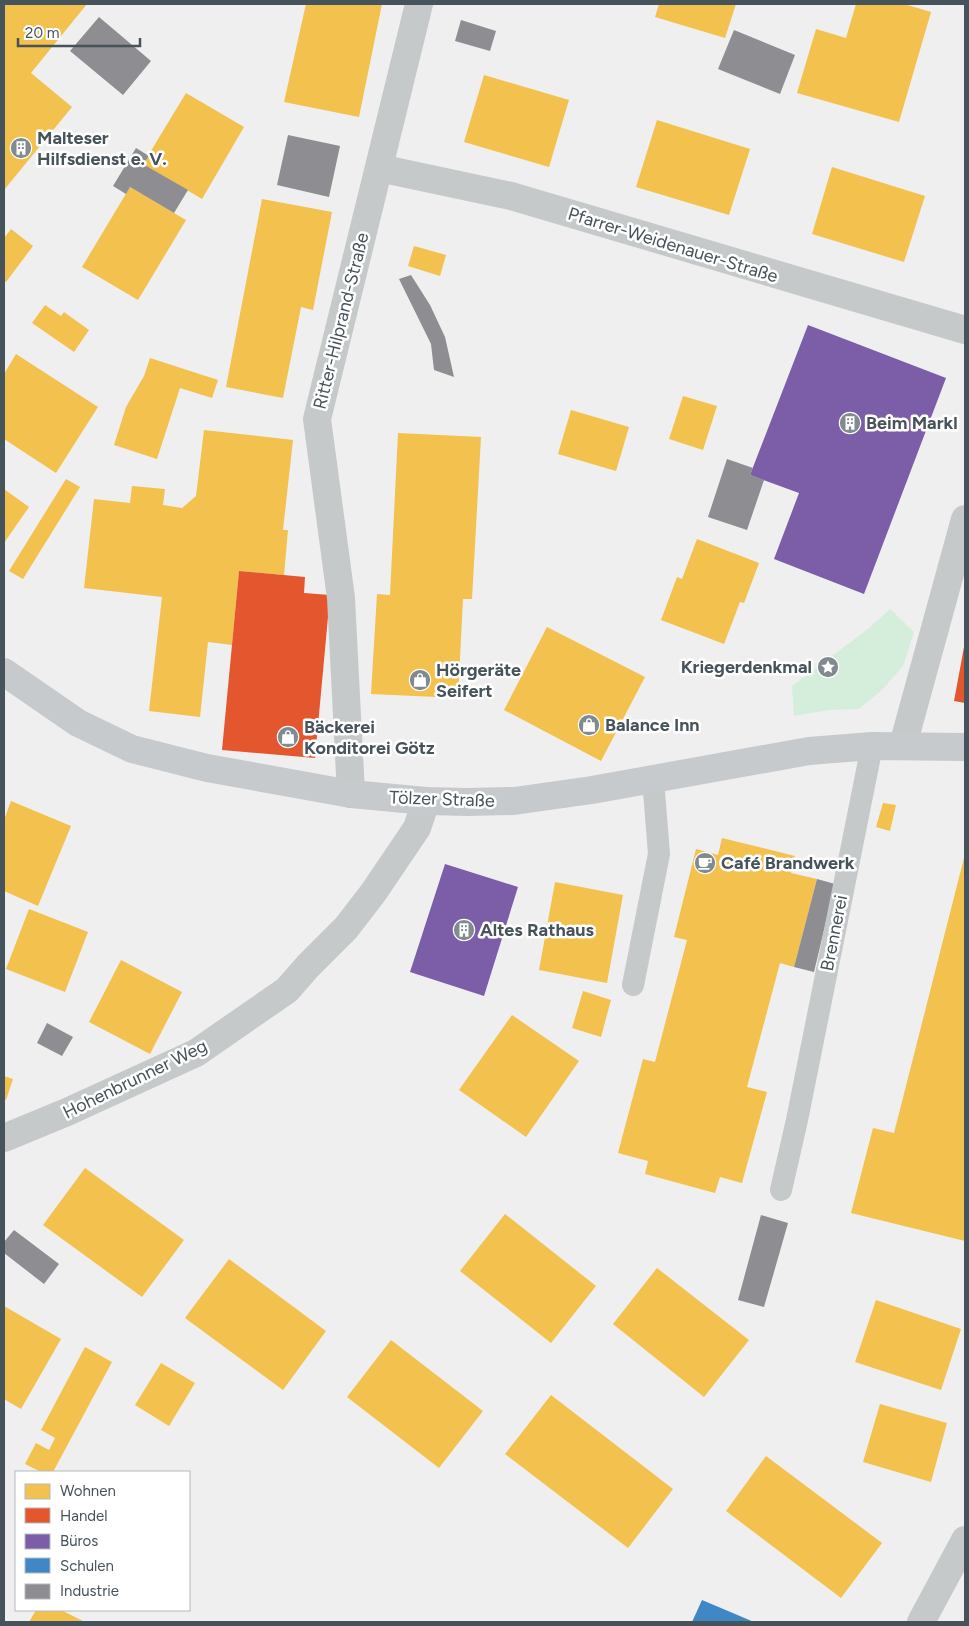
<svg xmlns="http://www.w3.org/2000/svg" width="969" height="1626" font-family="Figtree,sans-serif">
<rect width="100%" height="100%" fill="#efefef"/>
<path fill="#d4eedb" d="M 890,609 L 914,632 L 903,666 L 881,691 L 859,709 L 828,710 L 794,716 L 792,686 L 868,629 Z"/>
<path fill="#f2c14e" d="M 4,4 L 87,4 L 31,73 L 72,107 L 4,190 Z
M 306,4 L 382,4 L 359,117 L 284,102 Z
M 659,4 L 736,4 L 725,38 L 655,17 Z
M 856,4 L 904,4 L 931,12 L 899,122 L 797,93 L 816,29 L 846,38 Z
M 484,75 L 569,100 L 549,167 L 464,142 Z
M 186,93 L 244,127 L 202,199 L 143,164 Z
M 657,120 L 750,149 L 729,215 L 636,187 Z
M 832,167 L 925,196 L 904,262 L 812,234 Z
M 130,187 L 186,220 L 138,300 L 82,267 Z
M 262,199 L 332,212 L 313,310 L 301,307 L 283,398 L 226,387 Z
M 11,229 L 33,246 L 6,282 L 4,281 L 4,238 Z
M 414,246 L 446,255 L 440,276 L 408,266 Z
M 45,305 L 61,316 L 64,312 L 89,330 L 74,352 L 32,323 Z
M 16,354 L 98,407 L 56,473 L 4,439 L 4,374 Z
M 150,358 L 218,380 L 212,398 L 180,388 L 157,459 L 114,445 L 126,407 L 144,376 Z
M 683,396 L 717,406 L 703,450 L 669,439 Z
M 571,410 L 629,427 L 616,471 L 558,454 Z
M 204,430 L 293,440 L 283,530 L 288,530 L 284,575 L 239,571 L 232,645 L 208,642 L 200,717 L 149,711 L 162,597 L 84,588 L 94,499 L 130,503 L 132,486 L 165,489 L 163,505 L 182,508 L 196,496 Z
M 398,433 L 481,437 L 472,599 L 463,599 L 458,698 L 371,694 L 377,594 L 390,595 Z
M 66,479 L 80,487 L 23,579 L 9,571 Z
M 4,489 L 29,507 L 4,543 Z
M 697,539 L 759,563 L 744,603 L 740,602 L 724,644 L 661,620 L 677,577 L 682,579 Z
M 547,627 L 645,677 L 601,761 L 504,710 Z
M 11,801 L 71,826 L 38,906 L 4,891 L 4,820 Z
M 883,803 L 896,805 L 890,831 L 876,827 Z
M 722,838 L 795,856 L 791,873 L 817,879 L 794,967 L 780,963 L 747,1087 L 767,1092 L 742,1183 L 720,1177 L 715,1193 L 645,1174 L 648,1161 L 618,1153 L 643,1059 L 655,1062 L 687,940 L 674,937 L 696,849 L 718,855 Z
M 965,854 L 965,1241 L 851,1213 L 873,1128 L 894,1133 Z
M 555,882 L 623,895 L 607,983 L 539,970 Z
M 29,909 L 88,932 L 65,992 L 6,969 Z
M 121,960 L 182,992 L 150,1054 L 89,1022 Z
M 583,991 L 611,1000 L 601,1037 L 572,1028 Z
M 512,1015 L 579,1061 L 526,1137 L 459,1090 Z
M 4,1076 L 13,1079 L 6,1100 L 4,1099 Z
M 85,1168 L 184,1240 L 142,1297 L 43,1225 Z
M 505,1214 L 596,1286 L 551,1343 L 460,1271 Z
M 229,1259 L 326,1331 L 283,1390 L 185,1318 Z
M 657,1268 L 749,1340 L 704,1397 L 613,1324 Z
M 876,1300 L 961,1329 L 941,1390 L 855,1362 Z
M 4,1306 L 61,1339 L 21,1409 L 4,1399 Z
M 391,1340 L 483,1411 L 439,1468 L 347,1397 Z
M 85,1347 L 112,1362 L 53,1472 L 41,1472 L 25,1464 L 36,1443 L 49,1450 L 55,1438 L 41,1430 Z
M 161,1363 L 195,1383 L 169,1426 L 135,1405 Z
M 551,1395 L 673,1489 L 628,1548 L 505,1454 Z
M 880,1404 L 947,1423 L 931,1482 L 863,1462 Z
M 766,1456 L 882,1543 L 841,1598 L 726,1511 Z
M 36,1610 L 61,1610 L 85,1622 L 29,1622 Z"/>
<path fill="#e4572e" d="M 239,571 L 305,577 L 304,593 L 330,595 L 315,758 L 222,750 Z
M 964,647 L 965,647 L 965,703 L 954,701 Z"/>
<path fill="#7b5ea7" d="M 808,325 L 946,378 L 864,594 L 774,559 L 799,493 L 750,475 Z
M 445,864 L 518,887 L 484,996 L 410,972 Z"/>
<path fill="#3f88c5" d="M 702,1600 L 754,1622 L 692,1622 Z"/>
<path fill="#8d8d92" d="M 99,17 L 151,61 L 123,95 L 70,51 Z
M 461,20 L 496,31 L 490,51 L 455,41 Z
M 734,30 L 795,55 L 780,94 L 718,69 Z
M 288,135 L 340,146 L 329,197 L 277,185 Z
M 136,148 L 149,156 L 143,164 L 188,190 L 174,213 L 130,187 L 126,194 L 113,186 Z
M 411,275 L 430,305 L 445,337 L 454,377 L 434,370 L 431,344 L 399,279 Z
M 727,459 L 753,468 L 750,475 L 764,480 L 747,530 L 708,517 Z
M 817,879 L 835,884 L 814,972 L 794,967 Z
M 47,1023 L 73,1037 L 62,1056 L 37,1043 Z
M 761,1215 L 788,1223 L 764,1307 L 738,1300 Z
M 14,1230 L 59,1264 L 44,1284 L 4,1253 L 4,1242 Z"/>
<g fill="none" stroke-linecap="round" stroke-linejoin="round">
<path stroke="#c6c9ca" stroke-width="22" d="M 633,985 L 659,854 L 653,779
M 781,1190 L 797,1120 L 872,746"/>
<path stroke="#c6c9ca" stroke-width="28" d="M 379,168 L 511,196 L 965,330
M 903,745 L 965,519
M 351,794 L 341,598 L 317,419 L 419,4
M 4,1138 L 67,1112 L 196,1053 L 287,990 L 308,966 L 346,928 L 373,893 L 417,828 L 426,801
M 921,1622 L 965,1540"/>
<path stroke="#c6cacc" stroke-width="28" d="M 4,672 L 78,723 L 132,749 L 207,768 L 351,794 L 426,801 L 467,802 L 514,801 L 592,790 L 809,751 L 872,746 L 965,747"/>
</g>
<defs>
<g id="building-disc" transform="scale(1.125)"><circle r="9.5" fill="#818a8e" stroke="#fff"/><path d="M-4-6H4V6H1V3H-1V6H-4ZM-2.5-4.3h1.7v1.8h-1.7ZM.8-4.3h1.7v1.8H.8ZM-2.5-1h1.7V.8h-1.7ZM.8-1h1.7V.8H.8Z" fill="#fff"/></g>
<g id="sight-disc" transform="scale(1.125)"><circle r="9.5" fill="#818a8e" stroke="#fff"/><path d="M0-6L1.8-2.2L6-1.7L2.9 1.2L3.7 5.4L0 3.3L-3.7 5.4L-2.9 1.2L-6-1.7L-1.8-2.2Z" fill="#fff"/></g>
<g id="shop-disc" transform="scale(1.125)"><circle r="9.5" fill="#818a8e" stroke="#fff"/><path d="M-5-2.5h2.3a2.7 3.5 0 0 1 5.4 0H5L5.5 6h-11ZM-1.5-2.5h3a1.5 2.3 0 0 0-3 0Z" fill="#fff"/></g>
<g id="cafe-disc" transform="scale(1.125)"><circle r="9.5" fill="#818a8e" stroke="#fff"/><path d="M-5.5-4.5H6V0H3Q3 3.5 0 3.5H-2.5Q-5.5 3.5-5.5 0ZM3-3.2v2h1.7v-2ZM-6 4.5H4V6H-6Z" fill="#fff"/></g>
</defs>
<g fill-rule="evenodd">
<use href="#building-disc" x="21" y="148"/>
<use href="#building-disc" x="850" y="423"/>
<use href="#sight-disc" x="828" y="667"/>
<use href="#shop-disc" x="420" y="680"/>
<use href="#shop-disc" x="589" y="725"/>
<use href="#shop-disc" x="288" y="737"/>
<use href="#cafe-disc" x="705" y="863"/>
<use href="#building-disc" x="464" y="930"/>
</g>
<g text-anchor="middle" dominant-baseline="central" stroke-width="5" stroke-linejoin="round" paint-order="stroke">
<g font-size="18" font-weight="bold" fill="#46535a" stroke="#fff" text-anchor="start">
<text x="37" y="138">Malteser<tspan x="37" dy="21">Hilfsdienst e. V.</tspan></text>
<text x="866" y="423">Beim Markl</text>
<text x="812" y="667" text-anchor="end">Kriegerdenkmal</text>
<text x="436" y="670">Hörgeräte<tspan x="436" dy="21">Seifert</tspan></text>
<text x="605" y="725">Balance Inn</text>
<text x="304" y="727">Bäckerei<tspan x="304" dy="21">Konditorei Götz</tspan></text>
<text x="721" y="863">Café Brandwerk</text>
<text x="480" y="930">Altes Rathaus</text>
</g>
<g font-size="18" fill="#46535a" stroke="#fff">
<text transform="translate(673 245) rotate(17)">Pfarrer-Weidenauer-Straße</text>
<text transform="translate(341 321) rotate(-76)">Ritter-Hilprand-Straße</text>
<text transform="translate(442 799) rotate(2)">Tölzer Straße</text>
<text transform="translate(834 933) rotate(-79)">Brennerei</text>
<text transform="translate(135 1079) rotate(-26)">Hohenbrunner Weg</text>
</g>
</g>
<rect width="969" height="1626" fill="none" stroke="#46535a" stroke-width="10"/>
<rect x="15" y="1471" width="175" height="140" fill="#ffffff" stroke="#b5babd"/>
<rect x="25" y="1484" width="25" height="15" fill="#f2c14e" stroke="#b5babd"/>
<text x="60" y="1496" font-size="15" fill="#46535a">Wohnen</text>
<rect x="25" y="1508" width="25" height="15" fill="#e4572e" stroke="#b5babd"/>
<text x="60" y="1521" font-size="15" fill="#46535a">Handel</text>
<rect x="25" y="1534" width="25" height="15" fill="#7b5ea7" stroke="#b5babd"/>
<text x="60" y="1546" font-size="15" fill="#46535a">Büros</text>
<rect x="25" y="1558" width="25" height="15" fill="#3f88c5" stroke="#b5babd"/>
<text x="60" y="1571" font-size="15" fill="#46535a">Schulen</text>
<rect x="25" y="1584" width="25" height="15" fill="#8d8d92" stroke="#b5babd"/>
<text x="60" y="1596" font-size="15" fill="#46535a">Industrie</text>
<path d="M18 38v8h122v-8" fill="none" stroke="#46535a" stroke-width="2.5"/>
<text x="25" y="38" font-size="15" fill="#46535a" stroke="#ffffff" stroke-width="4" paint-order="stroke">20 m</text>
</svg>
